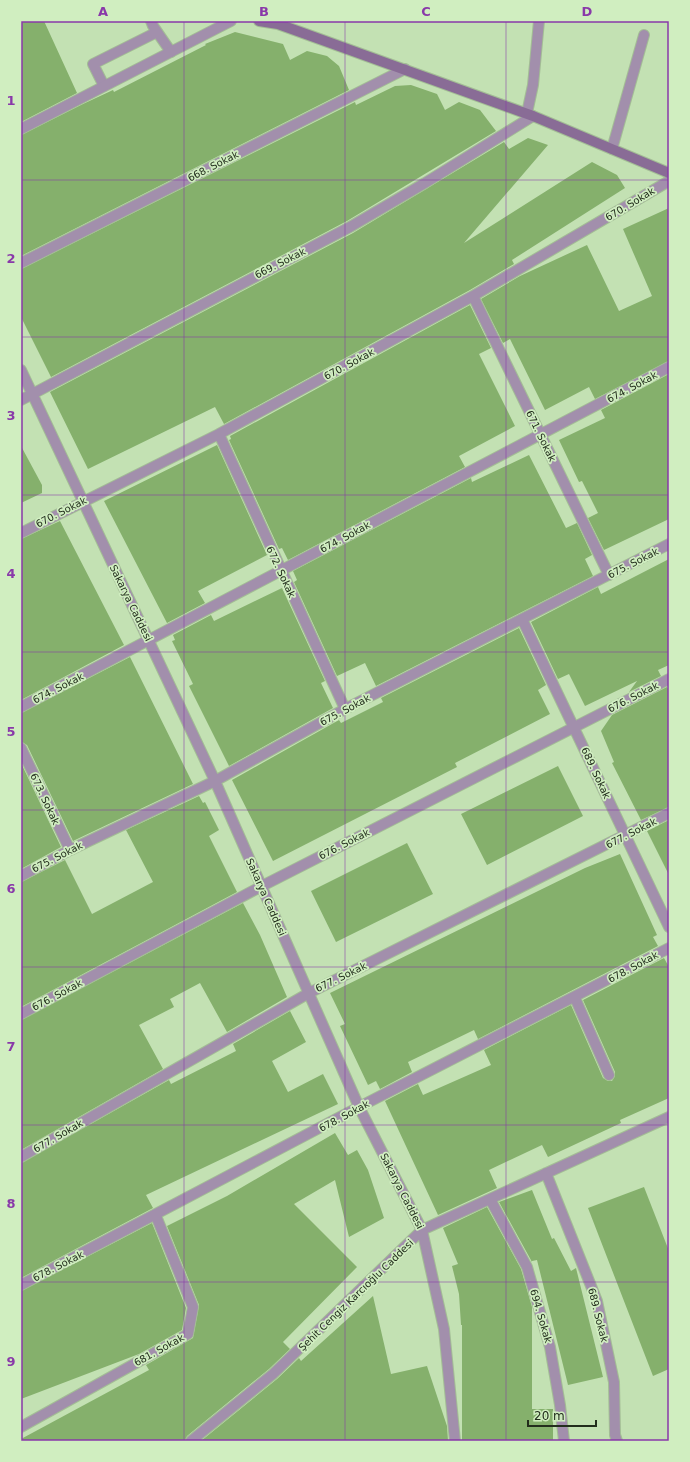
<svg xmlns="http://www.w3.org/2000/svg" width="690" height="1462" font-family="'DejaVu Sans',sans-serif">
<rect width="100%" height="100%" fill="#c3e1b3"/>
<path fill="#85b06c" d="M 21,21 L 44,21 L 77,93 L 21,122 Z
M 235,32 L 283,44 L 290,60 L 307,51 L 327,56 L 339,66 L 349,90 L 21,256 L 21,135 L 83,104 L 113,90 L 114,92 L 206,45 L 205,44 Z
M 411,85 L 437,94 L 445,110 L 459,102 L 480,110 L 496,131 L 347,221 L 51,377 L 21,317 L 21,269 L 355,102 L 356,105 L 395,86 Z
M 528,138 L 548,145 L 464,243 L 592,162 L 617,175 L 625,188 L 512,260 L 514,264 L 470,290 L 224,424 L 215,407 L 88,469 L 50,392 L 353,233 L 504,142 L 509,149 Z
M 669,208 L 669,361 L 595,399 L 589,387 L 545,410 L 510,339 L 503,343 L 481,299 L 520,276 L 587,245 L 619,311 L 652,296 L 623,229 Z
M 470,305 L 491,348 L 479,354 L 515,426 L 459,456 L 465,467 L 288,560 L 282,548 L 279,549 L 229,440 L 231,439 L 230,436 Z
M 669,374 L 669,519 L 604,550 L 588,518 L 598,513 L 582,481 L 579,482 L 559,440 L 605,418 L 601,410 Z
M 217,445 L 267,555 L 198,591 L 205,603 L 167,623 L 104,501 Z
M 21,446 L 42,485 L 42,493 L 21,503 Z
M 529,455 L 566,528 L 577,523 L 592,555 L 585,559 L 593,576 L 376,686 L 365,663 L 337,676 L 294,582 L 297,580 L 293,571 L 471,478 L 472,482 Z
M 60,521 L 124,645 L 21,700 L 21,539 Z
M 669,559 L 669,665 L 658,670 L 661,676 L 629,692 L 637,681 L 585,706 L 569,674 L 558,679 L 531,622 L 598,587 L 601,594 Z
M 282,588 L 325,681 L 321,683 L 333,708 L 229,766 L 189,686 L 193,684 L 172,641 L 175,640 L 173,635 L 211,615 L 214,621 Z
M 519,628 L 546,685 L 538,690 L 550,714 L 455,763 L 457,767 L 273,861 L 232,780 L 339,720 L 341,723 L 383,702 L 381,698 Z
M 130,657 L 193,784 L 73,841 L 27,745 L 21,742 L 21,713 Z
M 667,687 L 669,691 L 669,807 L 641,820 L 612,763 L 614,762 L 601,731 L 612,715 Z
M 21,763 L 61,847 L 21,869 Z
M 558,766 L 583,816 L 487,865 L 461,814 Z
M 199,796 L 203,803 L 205,802 L 219,830 L 209,836 L 237,892 L 21,1007 L 21,882 L 65,860 L 92,914 L 153,882 L 126,830 Z
M 669,820 L 669,875 L 647,831 Z
M 407,843 L 433,894 L 336,942 L 311,891 Z
M 620,854 L 657,935 L 653,937 L 658,946 L 478,1039 L 474,1030 L 408,1062 L 412,1072 L 380,1089 L 376,1081 L 368,1085 L 340,1026 L 345,1024 L 330,993 L 585,868 Z
M 243,903 L 260,935 L 287,997 L 227,1032 L 200,983 L 170,999 L 174,1007 L 139,1025 L 163,1069 L 21,1150 L 21,1020 Z
M 664,958 L 669,967 L 669,1098 L 620,1120 L 621,1123 L 548,1157 L 542,1145 L 489,1170 L 497,1188 L 438,1215 L 385,1101 L 418,1084 L 423,1095 L 491,1065 L 484,1050 L 571,1005 L 603,1078 L 608,1081 L 612,1081 L 615,1076 L 615,1072 L 583,1000 Z
M 290,1011 L 306,1042 L 272,1061 L 288,1092 L 323,1074 L 338,1104 L 146,1195 L 153,1208 L 21,1278 L 21,1163 L 169,1080 L 171,1084 L 236,1051 L 233,1044 Z
M 335,1133 L 348,1155 L 357,1150 L 368,1170 L 384,1218 L 349,1237 L 335,1180 L 294,1204 L 357,1267 L 283,1342 L 290,1349 L 269,1369 L 187,1436 L 185,1441 L 21,1441 L 21,1439 L 149,1370 L 146,1365 L 193,1338 L 199,1305 L 167,1226 L 227,1196 Z
M 644,1187 L 669,1251 L 669,1369 L 653,1376 L 588,1208 Z
M 532,1190 L 552,1239 L 554,1238 L 571,1271 L 576,1268 L 603,1377 L 568,1385 L 537,1260 L 532,1261 L 532,1262 L 499,1202 Z
M 487,1207 L 521,1269 L 532,1307 L 532,1409 L 553,1409 L 553,1441 L 462,1441 L 462,1325 L 461,1325 L 459,1294 L 452,1266 L 458,1264 L 443,1228 Z
M 152,1223 L 186,1308 L 182,1330 L 139,1354 L 21,1399 L 21,1291 Z
M 373,1296 L 391,1374 L 427,1366 L 447,1426 L 448,1441 L 201,1441 L 277,1379 L 299,1358 L 301,1361 Z"/>
<g fill="none" stroke-linecap="round" stroke-linejoin="round">
<g stroke="#a3bd95" stroke-width="12">
<path id="lane" d="M 151,21 L 153,26 L 171,52
M 104,86 L 93,64 L 157,32
M 527,113 L 533,85 L 539,21
M 612,149 L 644,35"/>
</g>
<g stroke="#a3bd95" stroke-width="12">
<path id="street" d="M 21,129 L 231,21
M 21,263 L 405,69
M 473,296 L 609,575
M 21,370 L 215,781 L 359,1107 L 422,1230 L 444,1329 L 455,1441
M 21,400 L 350,227 L 425,183 L 533,116
M 219,434 L 345,709
M 21,533 L 219,434 L 473,296 L 669,181
M 522,619 L 669,927
M 21,707 L 669,367
M 21,748 L 70,850
M 21,876 L 70,850 L 215,781 L 345,709 L 669,544
M 575,998 L 609,1075
M 21,1014 L 262,886 L 669,679
M 21,1157 L 309,993 L 669,813
M 546,1173 L 597,1301 L 614,1382 L 615,1435 L 617,1441
M 490,1199 L 527,1267 L 550,1347 L 560,1405 L 564,1441
M 21,1285 L 359,1107 L 669,948
M 21,1427 L 188,1334 L 193,1307 L 156,1216
M 191,1441 L 273,1374 L 422,1230 L 669,1117"/>
</g>
<g stroke="#a3bd95" stroke-width="12">
<path id="secondary" d="M 259,21 L 278,24 L 533,116 L 669,173"/>
</g>
<use href="#lane" stroke="#a28fac" stroke-width="10"/>
<use href="#street" stroke="#a28fac" stroke-width="10"/>
<use href="#secondary" stroke="#896c96" stroke-width="10"/>
</g>
<path fill="none" stroke="#8939a9" stroke-width="1" stroke-opacity="0.55" d="M 184,21 L 184,1441M 345,21 L 345,1441M 506,21 L 506,1441M 21,180 L 669,180M 21,337 L 669,337M 21,495 L 669,495M 21,652 L 669,652M 21,810 L 669,810M 21,967 L 669,967M 21,1125 L 669,1125M 21,1282 L 669,1282"/>
<g text-anchor="middle" dominant-baseline="central" stroke-width="3.5" stroke-linejoin="round" paint-order="stroke">
<g font-size="10" fill="#222d1c" stroke="#d0eec0">
<text transform="translate(213 166) rotate(-27)">668. Sokak</text>
<text transform="translate(630 204) rotate(-31)">670. Sokak</text>
<text transform="translate(280 263) rotate(-27)">669. Sokak</text>
<text transform="translate(349 364) rotate(-28)">670. Sokak</text>
<text transform="translate(632 387) rotate(-28)">674. Sokak</text>
<text transform="translate(541 436) rotate(64)">671. Sokak</text>
<text transform="translate(61 512) rotate(-27)">670. Sokak</text>
<text transform="translate(345 537) rotate(-28)">674. Sokak</text>
<text transform="translate(633 563) rotate(-27)">675. Sokak</text>
<text transform="translate(281 572) rotate(65)">672. Sokak</text>
<text transform="translate(131 603) rotate(64)">Sakarya Caddesi</text>
<text transform="translate(58 688) rotate(-27)">674. Sokak</text>
<text transform="translate(633 697) rotate(-27)">676. Sokak</text>
<text transform="translate(345 710) rotate(-28)">675. Sokak</text>
<text transform="translate(596 773) rotate(65)">689. Sokak</text>
<text transform="translate(45 799) rotate(65)">673. Sokak</text>
<text transform="translate(631 833) rotate(-27)">677. Sokak</text>
<text transform="translate(344 844) rotate(-27)">676. Sokak</text>
<text transform="translate(57 857) rotate(-27)">675. Sokak</text>
<text transform="translate(266 897) rotate(66)">Sakarya Caddesi</text>
<text transform="translate(633 967) rotate(-28)">678. Sokak</text>
<text transform="translate(341 977) rotate(-26)">677. Sokak</text>
<text transform="translate(57 995) rotate(-28)">676. Sokak</text>
<text transform="translate(344 1116) rotate(-28)">678. Sokak</text>
<text transform="translate(58 1136) rotate(-30)">677. Sokak</text>
<text transform="translate(402 1191) rotate(63)">Sakarya Caddesi</text>
<text transform="translate(58 1266) rotate(-27)">678. Sokak</text>
<text transform="translate(356 1295) rotate(-44)">Şehit Cengiz Karcıoğlu Caddesi</text>
<text transform="translate(598 1315) rotate(76)">689. Sokak</text>
<text transform="translate(541 1316) rotate(74)">694. Sokak</text>
<text transform="translate(159 1350) rotate(-29)">681. Sokak</text>
</g>
</g>
<rect width="690" height="1462" fill="none" stroke="#d0eec0" stroke-width="44"/>
<path d="M528 1420v6h68v-6" fill="none" stroke="#222d1c" stroke-width="2"/>
<text x="534" y="1420" font-size="12" fill="#222d1c" stroke="#d0eec0" stroke-width="3" paint-order="stroke">20 m</text>
<rect x="22" y="22" width="646" height="1418" fill="none" stroke="#8939a9" stroke-width="1.5"/>
<g font-size="13" text-anchor="middle" font-weight="bold" fill="#8939a9">
<text x="103" y="16">A</text>
<text x="264" y="16">B</text>
<text x="426" y="16">C</text>
<text x="587" y="16">D</text>
<text x="11" y="105">1</text>
<text x="11" y="263">2</text>
<text x="11" y="420">3</text>
<text x="11" y="578">4</text>
<text x="11" y="736">5</text>
<text x="11" y="893">6</text>
<text x="11" y="1051">7</text>
<text x="11" y="1208">8</text>
<text x="11" y="1366">9</text>
</g>
</svg>
